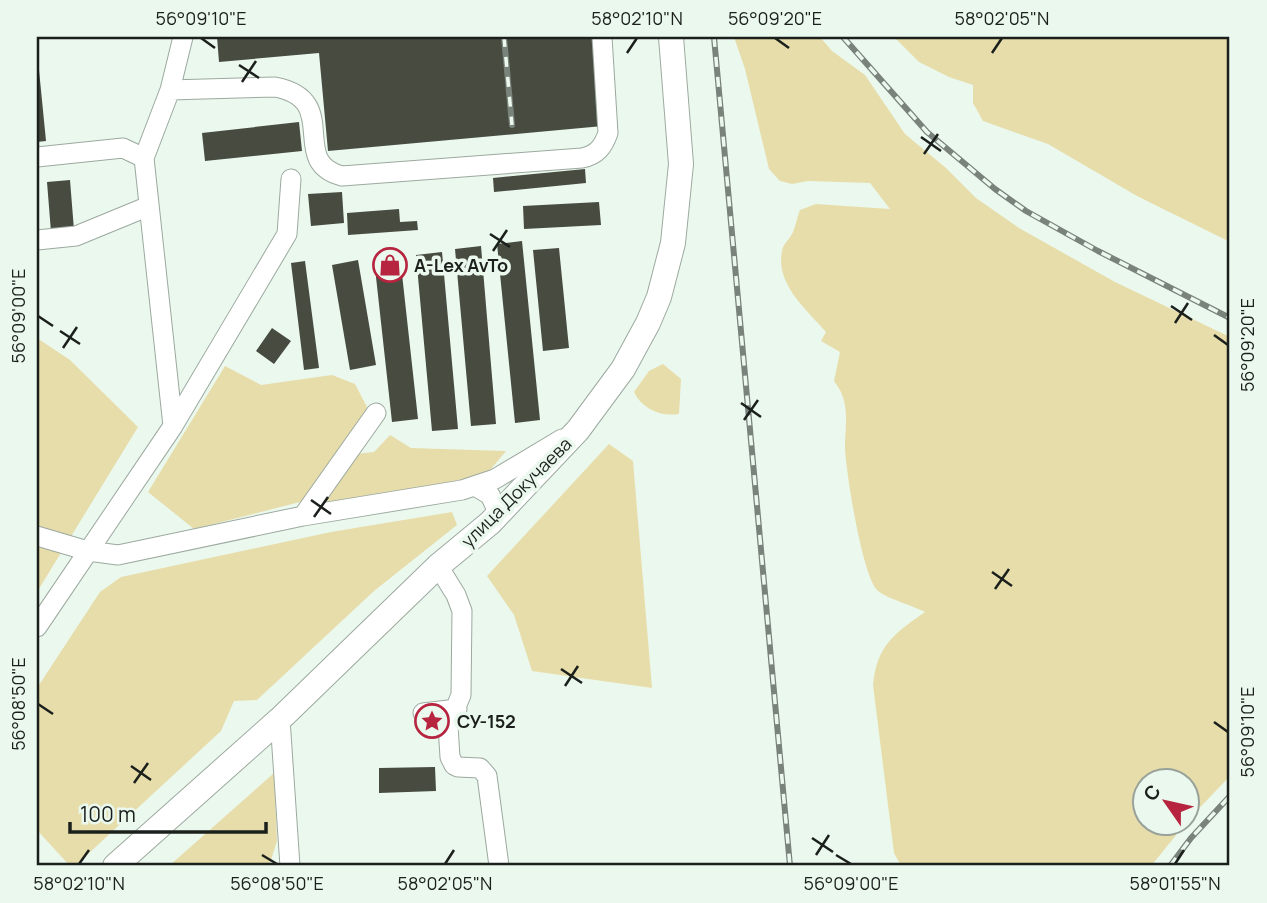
<svg xmlns="http://www.w3.org/2000/svg" width="1267" height="903" font-family="Manrope,sans-serif">
<rect width="100%" height="100%" fill="#ebf8ee"/>
<path fill="#e7ddaa" d="M 734,37 L 820,37 L 832,51 L 865,75 L 905,134 L 946,168 L 976,198 L 1019,228 L 1115,282 L 1230,337 L 1230,776 L 1187,821 L 1186,780 L 1144,780 L 1144,822 L 1186,823 L 1151,866 L 905,866 L 900,864 L 894,853 L 873,685 C 877,645 894,634 925,612 C 914,606 885,598 877,590 C 862,574 846,472 845,448 C 845,424 851,402 834,381 L 840,352 L 821,341 L 826,332 C 807,310 775,284 782,251 C 783,244 790,239 793,232 C 796,225 797,217 800,210 L 816,204 L 890,209 L 870,183 L 808,181 L 792,184 L 780,181 L 769,169 L 745,69 Z
M 894,37 L 1230,37 L 1230,242 L 1137,196 L 1048,144 L 983,121 L 973,103 L 973,85 L 949,77 L 919,62 Z
M 37,338 L 70,360 L 138,427 L 37,592 Z
M 663,364 L 681,379 L 679,414 C 661,417 642,409 634,392 L 649,371 Z
M 225,366 L 261,385 L 332,375 L 355,384 L 367,407 L 364,425 L 341,445 L 316,488 L 300,502 L 194,529 L 148,492 Z
M 390,435 L 411,448 L 506,451 L 486,475 L 322,506 L 356,454 L 374,452 Z
M 609,444 L 633,461 L 652,688 L 532,671 L 514,615 L 487,576 Z
M 452,512 L 457,525 L 374,591 L 257,700 L 234,701 L 221,731 L 75,866 L 70,866 L 37,830 L 37,688 L 100,592 L 121,577 L 331,532 Z
M 274,773 L 277,841 L 269,866 L 169,866 Z"/>
<path fill="#474b40" d="M 217,37 L 595,37 L 603,126 L 328,151 L 319,53 L 219,62 Z
M 37,70 L 39,70 L 46,141 L 37,142 Z
M 299,122 L 302,151 L 205,161 L 202,133 Z
M 585,169 L 586,183 L 494,192 L 493,178 Z
M 70,180 L 74,230 L 51,232 L 47,182 Z
M 342,192 L 344,223 L 311,226 L 308,194 Z
M 599,202 L 601,225 L 524,229 L 523,206 Z
M 399,209 L 400,222 L 417,221 L 418,230 L 348,235 L 347,213 Z
M 522,241 L 540,420 L 515,423 L 497,244 Z
M 481,246 L 496,424 L 471,426 L 455,249 Z
M 559,248 L 569,348 L 543,351 L 533,250 Z
M 442,252 L 458,429 L 432,431 L 416,255 Z
M 400,256 L 418,419 L 392,422 L 374,259 Z
M 358,260 L 376,365 L 350,370 L 332,265 Z
M 305,261 L 319,368 L 304,370 L 291,263 Z
M 272,328 L 291,341 L 274,364 L 256,351 Z
M 435,767 L 436,791 L 379,793 L 379,768 Z"/>
<g fill="none" stroke-linecap="round" stroke-linejoin="round">
<g stroke="#9ca99f" stroke-width="21">
<path id="minor" d="M 170,90 L 275,87 C 343,100 287,162 342,176 L 582,158 C 597,155 603,147 608,133 L 602,37
M 37,157 L 123,148 L 144,158
M 37,240 L 76,236 L 149,206
M 173,426 L 144,158 L 170,90 L 183,37
M 475,486 L 490,495 L 499,514
M 303,516 L 376,413
M 37,536 L 88,551 L 118,555 L 303,516 L 462,490 L 495,479 L 562,439
M 438,566 L 456,595 L 462,611 L 461,695 L 448,726 L 450,757 L 454,765 L 458,767 L 480,768 L 487,776 L 499,866
M 37,627 L 173,426 L 287,234 L 291,179
M 423,713 L 457,709
M 280,719 L 290,866"/>
</g>
<g stroke="#9ca99f" stroke-width="26">
<path id="major" d="M 115,866 L 280,719 L 438,566 L 490,523 L 578,430 L 623,369 L 648,323 L 659,297 L 673,243 L 681,164 L 671,37"/>
</g>
<use href="#minor" stroke="#fff" stroke-width="19"/>
<use href="#major" stroke="#fff" stroke-width="24"/>
<g stroke="#79827b" stroke-width="6">
<path id="rail" d="M 504,37 L 512,125
M 714,37 L 790,866
M 843,37 L 927,132 L 995,189 L 1026,211 L 1098,251 L 1230,318
M 1170,866 L 1191,838 L 1230,796"/>
</g>
<use href="#rail" stroke="#ebf8ee" stroke-width="3.5" stroke-dasharray="10" stroke-linecap="butt"/>
</g>
<path fill="none" stroke="#1b201c" stroke-width="2.5" d="M 201,38 L 215,48M 775,38 L 789,48M 627,53 L 637,38M 992,53 L 1002,38M 239,65 L 259,78M 242,82 L 256,61M 921,137 L 941,151M 924,154 L 938,134M 490,234 L 510,247M 493,251 L 507,230M 1171,306 L 1192,320M 38,316 L 53,326M 1175,323 L 1188,303M 60,331 L 80,344M 1214,335 L 1228,345M 63,348 L 77,327M 741,403 L 761,417M 744,420 L 758,400M 311,500 L 331,514M 314,517 L 328,497M 992,572 L 1012,586M 995,589 L 1009,569M 561,669 L 582,683M 565,686 L 578,666M 38,704 L 53,714M 1214,722 L 1228,732M 131,766 L 151,780M 134,783 L 148,763M 812,838 L 833,852M 262,855 L 277,864M 816,855 L 829,835M 836,855 L 851,864M 79,864 L 89,850M 445,864 L 454,850M 1175,864 L 1184,850"/>
<defs>
<g id="shop-ring" transform="scale(1.75)"><circle r="9.5" fill="#ebf8ee" stroke="#b6243f" stroke-width="1.5"/><path d="M-5-2.5h2.3a2.7 3.5 0 0 1 5.4 0H5L5.5 6h-11ZM-1.5-2.5h3a1.5 2.3 0 0 0-3 0Z" fill="#b6243f"/></g>
<g id="sight-ring" transform="scale(1.75)"><circle r="9.5" fill="#ebf8ee" stroke="#b6243f" stroke-width="1.5"/><path d="M0-6L1.8-2.2L6-1.7L2.9 1.2L3.7 5.4L0 3.3L-3.7 5.4L-2.9 1.2L-6-1.7L-1.8-2.2Z" fill="#b6243f"/></g>
</defs>
<g fill-rule="evenodd">
<use href="#shop-ring" x="390" y="265"/>
<use href="#sight-ring" x="432" y="721"/>
</g>
<g text-anchor="middle" dominant-baseline="central" stroke-width="7" stroke-linejoin="round" paint-order="stroke">
<g font-size="18" font-weight="bold" fill="#1b201c" stroke="#ebf8ee" text-anchor="start">
<text x="414" y="265">A-Lex AvTo</text>
<text x="457" y="721">СУ-152</text>
</g>
<g font-size="18" fill="#1b201c" stroke="#ebf8ee">
<text transform="translate(516 492) rotate(-45)">улица Докучаева</text>
</g>
</g>
<rect width="1267" height="903" fill="none" stroke="#ebf8ee" stroke-width="77"/>
<g transform="translate(1166 802) rotate(304)"><circle r="33" fill="#ebf8ee" stroke="#98a29a" stroke-width="2"/>
<path d="M0-5L12 26L0 18L-12 26Z" fill="#b6243f"/>
<text y="-10" font-size="19" font-weight="bold" text-anchor="middle" fill="#1b201c">С</text>
</g>
<path d="M70 822v10h196v-10" fill="none" stroke="#1b201c" stroke-width="3.5"/>
<text x="80" y="822" font-size="21" fill="#1b201c" stroke="#ebf8ee" stroke-width="5" paint-order="stroke">100 m</text>
<rect x="38" y="38" width="1190" height="826" fill="none" stroke="#1b201c" stroke-width="2.5"/>
<g font-size="18" text-anchor="middle" fill="#1b201c">
<text x="201" y="25">56°09'10"E</text>
<text x="637" y="25">58°02'10"N</text>
<text x="775" y="25">56°09'20"E</text>
<text x="1002" y="25">58°02'05"N</text>
<text transform="translate(19 316) rotate(-90)" y="6">56°09'00"E</text>
<text transform="translate(1248 345) rotate(-90)" y="6">56°09'20"E</text>
<text transform="translate(19 704) rotate(-90)" y="6">56°08'50"E</text>
<text transform="translate(1248 732) rotate(-90)" y="6">56°09'10"E</text>
<text x="79" y="890">58°02'10"N</text>
<text x="277" y="890">56°08'50"E</text>
<text x="445" y="890">58°02'05"N</text>
<text x="851" y="890">56°09'00"E</text>
<text x="1175" y="890">58°01'55"N</text>
</g>
</svg>
